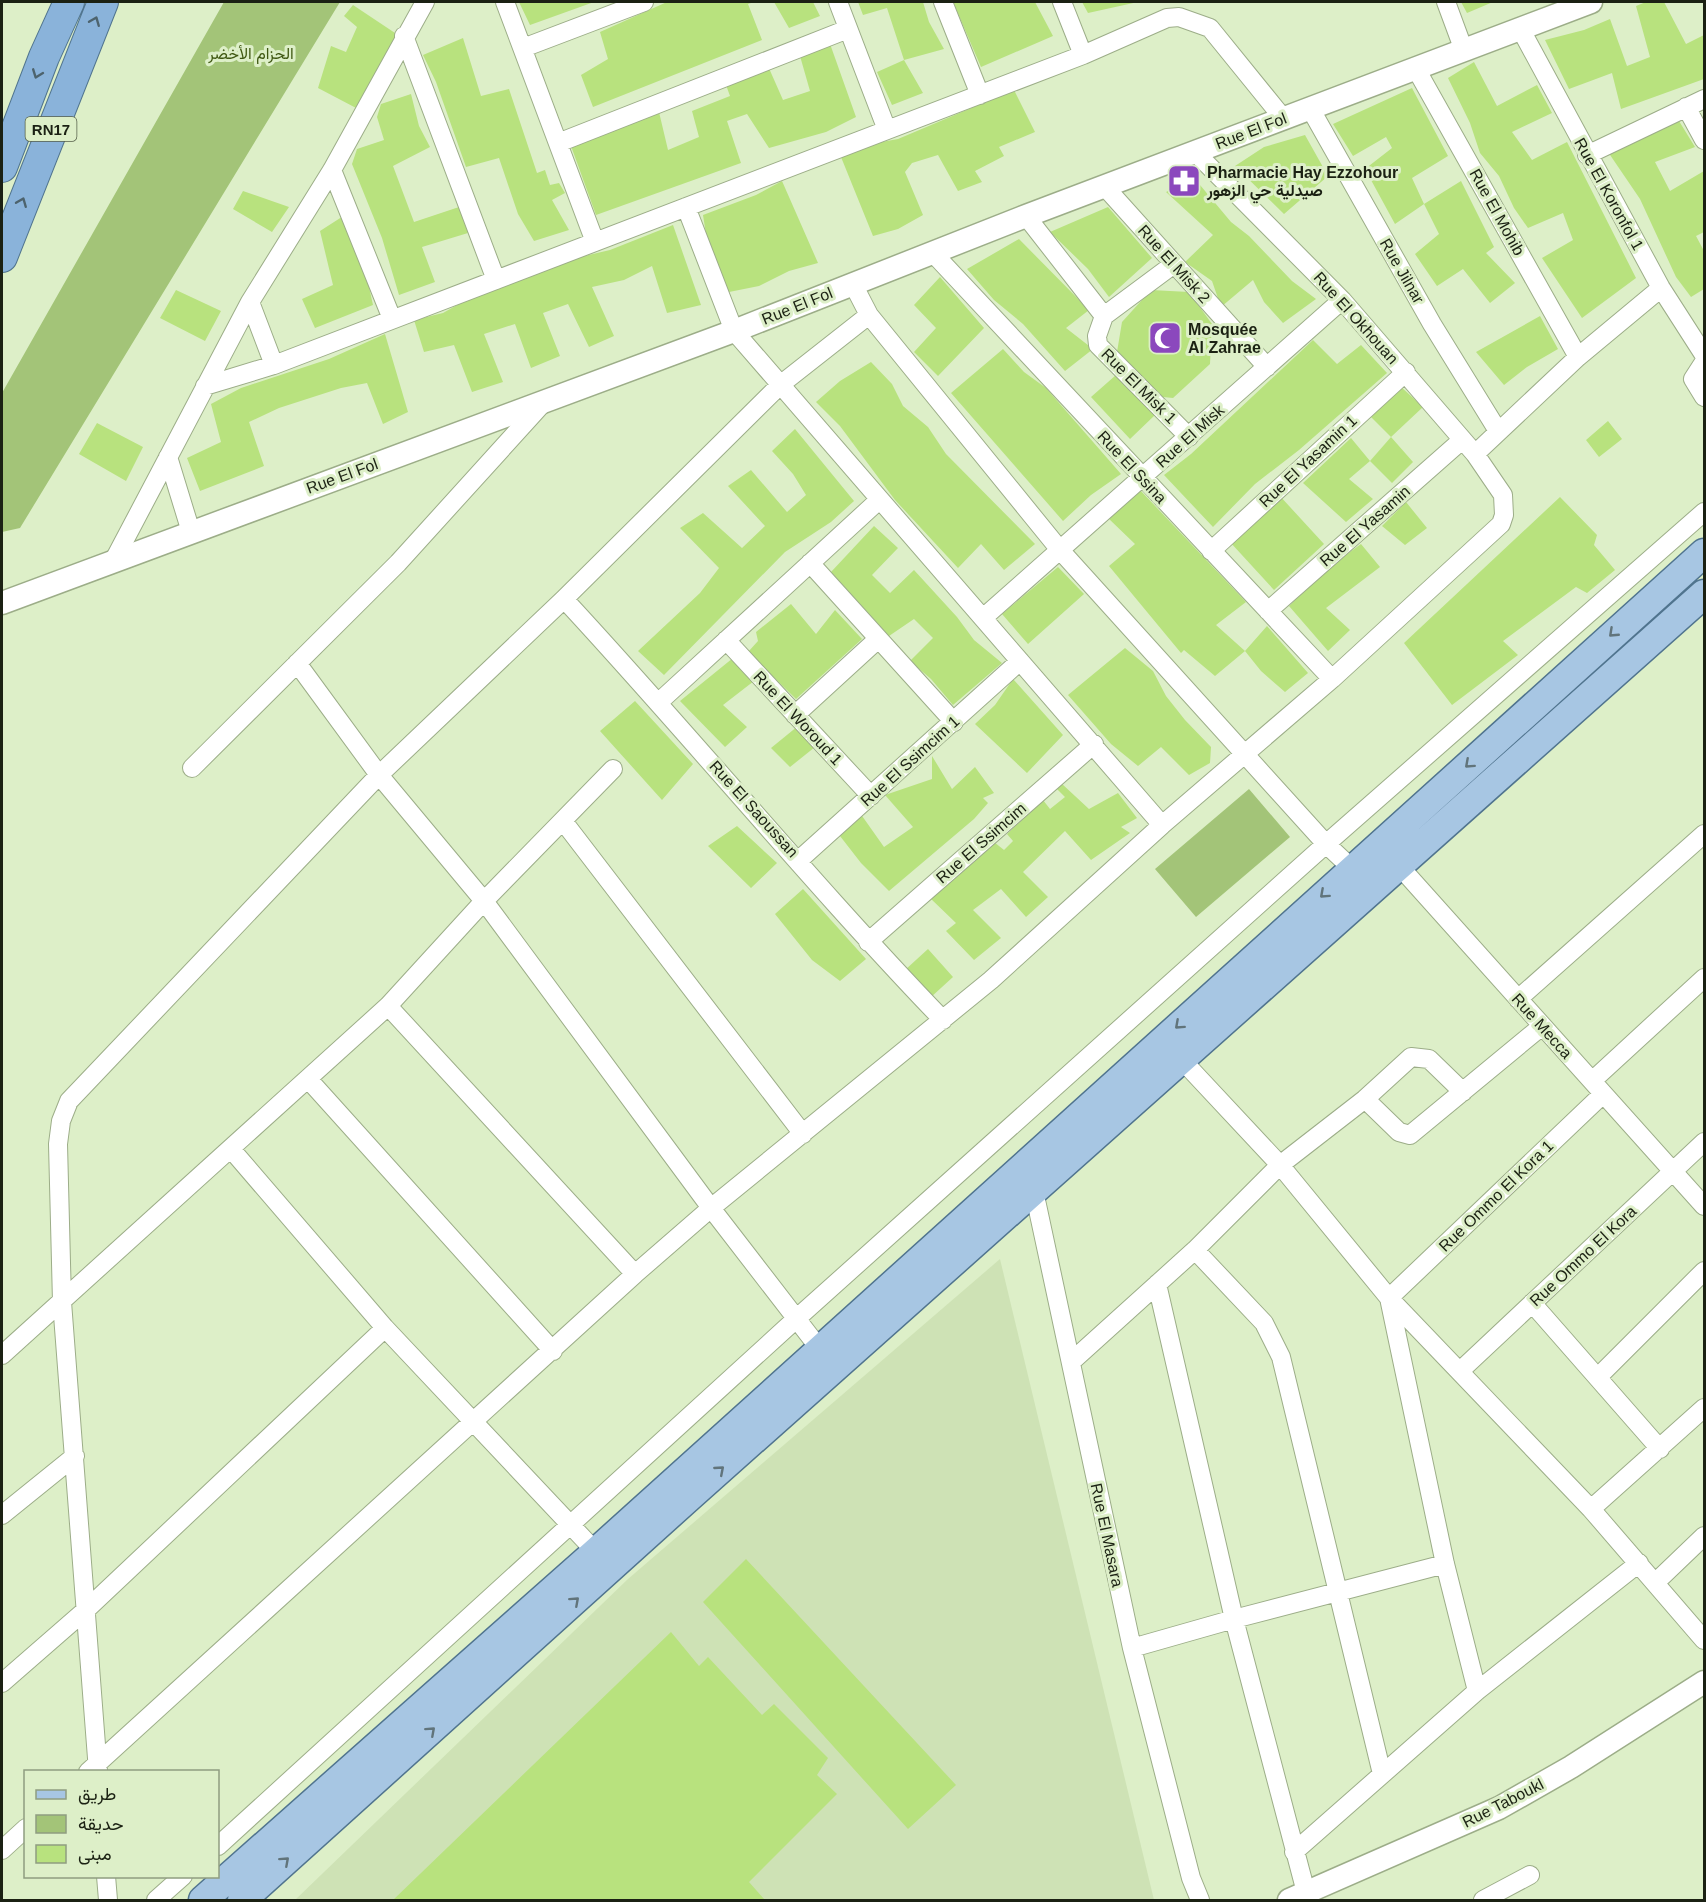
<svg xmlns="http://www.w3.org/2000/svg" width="1706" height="1902" font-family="Arial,Vazirmatn,sans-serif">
<rect width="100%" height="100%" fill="#ddefc8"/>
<path fill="#cee2b5" d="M 1000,1259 L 1154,1900 L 295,1900 L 628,1579 Z"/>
<path fill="#a3c478" d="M 224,2 L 340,2 L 20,528 L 2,532 L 2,393 Z
M 1249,789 L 1290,837 L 1196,917 L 1155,869 Z"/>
<path fill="#b8e27e" d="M 519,2 L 594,2 L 530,25 Z
M 667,2 L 754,2 L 748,4 L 762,40 L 593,107 L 581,75 L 608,59 L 600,32 Z
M 774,2 L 813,2 L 820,16 L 789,28 Z
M 858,2 L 923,2 L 929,22 L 944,49 L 904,60 L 887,8 L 863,15 Z
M 953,2 L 1035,2 L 1053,36 L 981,67 Z
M 1082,2 L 1138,2 L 1088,13 Z
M 1461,2 L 1493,2 L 1467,13 Z
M 1646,2 L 1664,2 L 1686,44 L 1704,35 L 1704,79 L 1621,109 L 1612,73 L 1569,89 L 1545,40 L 1584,30 L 1610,19 L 1627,66 L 1650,57 L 1636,6 Z
M 353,5 L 398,35 L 358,109 L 318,88 L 331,46 L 346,52 L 357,27 L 344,16 Z
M 463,38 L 481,96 L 509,89 L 537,173 L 545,170 L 550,185 L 559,183 L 565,193 L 552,200 L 569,230 L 534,241 L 518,214 L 499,158 L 466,167 L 436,82 L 423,55 Z
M 829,41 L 856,117 L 826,132 L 769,148 L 747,114 L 727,121 L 741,163 L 596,215 L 571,146 L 659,112 L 668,150 L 699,137 L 692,111 L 730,96 L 726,85 L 768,66 L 783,100 L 810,91 L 800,56 Z
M 904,60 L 923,93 L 892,105 L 877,72 Z
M 1474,62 L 1497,106 L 1537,85 L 1552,113 L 1512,132 L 1532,160 L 1567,142 L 1636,278 L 1582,318 L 1542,258 L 1573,240 L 1563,213 L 1528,228 L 1514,208 L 1499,176 L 1480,153 L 1470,123 L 1448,78 Z
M 1412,88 L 1448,156 L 1412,178 L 1424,204 L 1395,224 L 1365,169 L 1392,148 L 1386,137 L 1353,156 L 1333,124 Z
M 1014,90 L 1035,132 L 999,147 L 1004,156 L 975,171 L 982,182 L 958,191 L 938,155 L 912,163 L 905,172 L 923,215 L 898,229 L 873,236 L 841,157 L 865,145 L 898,139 Z
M 411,94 L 419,126 L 430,147 L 393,166 L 414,222 L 459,207 L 468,233 L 422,247 L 435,282 L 399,295 L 382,238 L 352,164 L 357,149 L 384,140 L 377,117 L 381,104 Z
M 1679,121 L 1695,147 L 1655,162 L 1670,191 L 1704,171 L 1704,232 L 1696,236 L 1704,251 L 1704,289 L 1691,297 L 1676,277 L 1640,199 L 1606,149 Z
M 1305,135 L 1328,176 L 1284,214 L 1235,166 L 1264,147 Z
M 1195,179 L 1231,222 L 1249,236 L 1292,281 L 1316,299 L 1283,323 L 1264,302 L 1253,280 L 1221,307 L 1212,281 L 1185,262 L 1213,235 L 1166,192 Z
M 782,181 L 818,263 L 789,271 L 759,286 L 729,292 L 708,247 L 703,215 L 756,195 Z
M 1461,181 L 1494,247 L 1486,253 L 1515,283 L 1490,303 L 1463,269 L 1437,286 L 1415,254 L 1439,234 L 1424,204 Z
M 243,191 L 289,207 L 272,232 L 233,209 Z
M 1108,207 L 1152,258 L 1109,297 L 1088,269 L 1050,232 Z
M 348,213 L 360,246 L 373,305 L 315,328 L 302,299 L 333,285 L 320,231 Z
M 673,225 L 701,305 L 667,313 L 652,266 L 624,280 L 592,287 L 614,336 L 589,347 L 568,304 L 543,313 L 560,356 L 531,368 L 515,324 L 484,334 L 503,382 L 472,392 L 454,345 L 424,352 L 414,320 L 443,313 L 466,300 L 576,258 L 610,250 Z
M 1019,239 L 1089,310 L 1066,328 L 1093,349 L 1065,371 L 1023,324 L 994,300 L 967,269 Z
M 940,277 L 984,328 L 938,376 L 914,352 L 936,328 L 914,305 Z
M 176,290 L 221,311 L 205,341 L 160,318 Z
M 1151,290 L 1189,292 L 1212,324 L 1210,364 L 1173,398 L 1163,397 L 1117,352 L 1122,322 Z
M 1540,316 L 1558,349 L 1527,367 L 1504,385 L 1476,352 Z
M 385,334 L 408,412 L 383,424 L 367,383 L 341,388 L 279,408 L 249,422 L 264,466 L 200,491 L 187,458 L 221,442 L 211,404 L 241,388 L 329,359 Z
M 1313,340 L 1337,364 L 1361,345 L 1387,373 L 1299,450 L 1255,484 L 1213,527 L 1164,475 L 1191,454 Z
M 1003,349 L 1024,372 L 1046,388 L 1121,474 L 1091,495 L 1063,521 L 951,393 Z
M 871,362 L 892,384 L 903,406 L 928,427 L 946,454 L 1035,544 L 1004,570 L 981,544 L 958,568 L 895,500 L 840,426 L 816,402 L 840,381 Z
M 1116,375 L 1155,415 L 1130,439 L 1091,397 Z
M 1400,386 L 1423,407 L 1391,437 L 1369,415 Z
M 1608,421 L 1622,439 L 1599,457 L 1586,440 Z
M 97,423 L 143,447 L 126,481 L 79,454 Z
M 795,429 L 854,501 L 831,522 L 785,552 L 664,675 L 638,651 L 700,593 L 719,568 L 680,528 L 703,513 L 742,548 L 765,526 L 728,486 L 751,470 L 787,512 L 806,495 L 793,474 L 772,451 Z
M 1391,437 L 1413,462 L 1392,483 L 1370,461 Z
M 1351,438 L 1370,461 L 1349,479 L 1373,499 L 1346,522 L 1303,483 Z
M 1140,490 L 1246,602 L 1216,625 L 1245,651 L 1215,676 L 1184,650 L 1181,653 L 1109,566 L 1135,544 L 1108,518 Z
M 1279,495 L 1324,544 L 1274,590 L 1230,542 Z
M 1560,497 L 1597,535 L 1594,545 L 1615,570 L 1587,593 L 1576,587 L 1503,641 L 1518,655 L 1452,705 L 1404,643 Z
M 1406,502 L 1427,528 L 1405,545 L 1382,526 Z
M 874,526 L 898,548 L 872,575 L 890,593 L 914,570 L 957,617 L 974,640 L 1002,663 L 953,705 L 931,679 L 910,661 L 933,638 L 914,619 L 889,636 L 831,572 Z
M 1361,544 L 1380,567 L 1326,608 L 1350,630 L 1328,651 L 1289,606 L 1332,565 Z
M 1058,567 L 1084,594 L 1028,644 L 1002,614 Z
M 791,604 L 816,634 L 835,610 L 862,639 L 796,699 L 748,652 L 758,641 L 756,632 Z
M 1267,626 L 1308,673 L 1285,692 L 1261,671 L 1245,651 Z
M 1125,648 L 1153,671 L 1166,696 L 1185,720 L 1211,747 L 1210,763 L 1189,775 L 1161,747 L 1138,766 L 1111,744 L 1068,695 Z
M 733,658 L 754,681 L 723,705 L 747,727 L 725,747 L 680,701 Z
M 1013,679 L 1063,735 L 1027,773 L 975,724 L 995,705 Z
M 635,701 L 693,764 L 662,800 L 600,731 Z
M 798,726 L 815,747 L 790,767 L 771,748 Z
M 932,756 L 952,789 L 975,767 L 994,793 L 983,798 L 988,803 L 974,819 L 889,891 L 861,863 L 840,836 L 860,813 L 884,847 L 913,827 L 885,795 L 932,779 Z
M 1061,783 L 1089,809 L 1118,793 L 1137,818 L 1121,827 L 1130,833 L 1091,860 L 1065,831 L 1023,872 L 1048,897 L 1026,917 L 1001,889 L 973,910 L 1001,938 L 974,960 L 946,931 L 956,923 L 929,897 L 994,842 L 1004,850 L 1013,841 L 1007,834 L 1043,800 L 1050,809 L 1065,797 L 1054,786 Z
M 737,826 L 777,863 L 751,888 L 708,846 Z
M 803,889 L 866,959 L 840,981 L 812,960 L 775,914 Z
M 928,949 L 953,977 L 930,998 L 905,970 Z
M 746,1559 L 956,1785 L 908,1829 L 703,1602 Z
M 671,1632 L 699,1666 L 708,1657 L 762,1715 L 774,1704 L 828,1758 L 817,1775 L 837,1794 L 749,1882 L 765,1900 L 393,1900 Z"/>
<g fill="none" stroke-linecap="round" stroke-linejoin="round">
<g stroke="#9cad88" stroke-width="20">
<path id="minor" d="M 505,2 L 595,242
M 838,2 L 887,130
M 943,2 L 980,95
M 1062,2 L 1083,55
M 1446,2 L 1463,48
M 1520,28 L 1661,288 L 1704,355
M 404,36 L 496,280
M 523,48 L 644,2
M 1415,67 L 1578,357
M 1686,107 L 1704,140
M 1310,108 L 1432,324 L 1498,431
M 558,143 L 848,29
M 1587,155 L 1704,99
M 332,170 L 392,319
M 1106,188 L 1267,367
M 686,207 L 734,331 L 1162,825
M 1026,216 L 1104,316 L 1097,336 L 1098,345 L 1189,437
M 933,253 L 1332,679
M 853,284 L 869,315 L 1060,550 L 1326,844 L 1361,877
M 250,302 L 274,365
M 1104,316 L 1174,264
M 1704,362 L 1693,379 L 1704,397
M 205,386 L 274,365 L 1083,55 L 1167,18 L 1179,17 L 1210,28 L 1283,118
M 1475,454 L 1578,357 L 1661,288
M 168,457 L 191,532
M 1211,551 L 1406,372
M 114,560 L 250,302 L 332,170 L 425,2
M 810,563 L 954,722
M 564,599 C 693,738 812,884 943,1020
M 1268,611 L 1462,440
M 983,618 L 1342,300
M 726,640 L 871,796
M 297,663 L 379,775 L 484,901 L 711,1208 L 819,1348
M 659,702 L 878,501
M 795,715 L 877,640
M 192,768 L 398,563 L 544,402
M 563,821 L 803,1134
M 1393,859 L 1704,1206
M 799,860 L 1020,661
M 868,942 L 1094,744
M 1518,999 L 1704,834
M 388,1006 L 635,1274
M 1181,1059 L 1280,1165 L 1389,1298 L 1591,1509 L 1704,1640
M 308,1079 L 553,1351
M 1592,1081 L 1704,978
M 1365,1099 L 1399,1132 L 1410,1135 L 1542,1026
M 231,1149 L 385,1328 L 596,1552
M 1030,1185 L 1034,1191 L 1132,1648 L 1191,1878 L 1200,1900
M 1195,1250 L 1264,1323 L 1281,1357 L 1382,1774
M 1157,1284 L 1234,1619 L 1308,1900
M 1532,1303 L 1660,1449
M 2,1355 L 388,1006 L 484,901 L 613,769
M 1071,1362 L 1195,1250 L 1280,1165 L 1365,1099 L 1411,1057 L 1429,1059 L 1463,1092
M 1460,1371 L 1704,1142
M 1598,1377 L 1704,1271
M 1591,1509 L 1704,1408
M 2,1515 L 75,1456
M 1656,1582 L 1704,1536
M 1132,1648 L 1234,1619 L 1445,1564
M 2,1683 L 88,1608 L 385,1328
M 1477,1691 L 1445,1564 L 1389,1298 L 1603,1094
M 98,1771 L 62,1302 L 58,1144 L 61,1121 L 69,1101 L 379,775 L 564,599 L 780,385 L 869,315
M 88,1772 L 635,1274 L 711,1208 L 991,980 L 1162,825 L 1332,679 L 1501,524 L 1504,515 L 1503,495 L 1475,454 L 1342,300 L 1195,152
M 218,1846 L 796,1319 L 1326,844 L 1704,512
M 2,1850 L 26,1828
M 1294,1852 L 1477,1691 L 1639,1563
M 106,1876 L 108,1900
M 156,1900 L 183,1876
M 1483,1900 L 1530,1875"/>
</g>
<g stroke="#9cad88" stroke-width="25">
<path id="tertiary" d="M 2,603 L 734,331 L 1026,216 L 1591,2
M 1289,1900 L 1499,1808 L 1571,1767 L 1704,1682"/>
</g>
<g stroke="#50748e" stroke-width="31">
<path id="primary" d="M 203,1900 L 596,1552 L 1704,553
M 242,1900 L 688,1498 L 1704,594"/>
</g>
<g stroke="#50748e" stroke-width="32">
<path id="trunk" d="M 2,167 L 44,57 L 69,2
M 2,257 L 103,2"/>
</g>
<use href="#minor" stroke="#fff" stroke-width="18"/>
<use href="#tertiary" stroke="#fff" stroke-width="22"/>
<use href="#primary" stroke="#a7c6e3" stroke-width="28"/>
<use href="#trunk" stroke="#8ab3da" stroke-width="30"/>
</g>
<defs><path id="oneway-chevron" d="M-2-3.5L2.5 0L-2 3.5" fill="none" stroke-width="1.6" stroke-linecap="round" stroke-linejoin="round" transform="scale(1.5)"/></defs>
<g stroke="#4d636d">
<use href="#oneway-chevron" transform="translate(95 21) rotate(-68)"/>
<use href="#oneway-chevron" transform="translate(37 74) rotate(111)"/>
<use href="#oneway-chevron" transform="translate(22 202) rotate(-68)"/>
</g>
<g stroke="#61747b">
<use href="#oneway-chevron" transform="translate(1613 633) rotate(137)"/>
<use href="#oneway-chevron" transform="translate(1469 764) rotate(138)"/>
<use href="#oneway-chevron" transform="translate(1324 894) rotate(138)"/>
<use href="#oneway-chevron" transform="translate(1179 1025) rotate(138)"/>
<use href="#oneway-chevron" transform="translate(720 1470) rotate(-41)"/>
<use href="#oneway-chevron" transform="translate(575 1601) rotate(-42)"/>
<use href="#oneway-chevron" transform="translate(431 1731) rotate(-42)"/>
<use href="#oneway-chevron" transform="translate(285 1861) rotate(-42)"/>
</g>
<defs>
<g id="pharmacy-square" transform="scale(1.725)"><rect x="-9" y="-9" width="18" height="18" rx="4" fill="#8b48bd" stroke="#ddefc8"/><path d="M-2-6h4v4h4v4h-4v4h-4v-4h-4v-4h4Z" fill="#fff"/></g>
<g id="mosque-square" transform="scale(1.725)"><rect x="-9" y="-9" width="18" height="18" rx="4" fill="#8b48bd" stroke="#ddefc8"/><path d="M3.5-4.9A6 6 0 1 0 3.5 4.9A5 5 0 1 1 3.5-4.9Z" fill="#fff"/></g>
</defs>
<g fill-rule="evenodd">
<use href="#pharmacy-square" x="1184" y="181"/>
<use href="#mosque-square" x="1165" y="338"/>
</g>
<g text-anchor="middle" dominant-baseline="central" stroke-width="6" stroke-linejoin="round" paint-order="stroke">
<rect fill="#ddefc8" stroke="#555f49" stroke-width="1.5" x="25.5" y="117" width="51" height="24" rx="4.5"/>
<g font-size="15" font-weight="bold" fill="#1b2113">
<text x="51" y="129">RN17</text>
</g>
<g font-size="16" fill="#3f5812" stroke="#ddefc8">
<text x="251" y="53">الحزام الأخضر</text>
</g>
<g font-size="16" fill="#1b2113" stroke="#ddefc8">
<text transform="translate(1251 131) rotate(-21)">Rue El Fol</text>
<text transform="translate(1609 194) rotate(61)">Rue El Koronfol 1</text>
<text transform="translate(1497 212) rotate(61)">Rue El Mohib</text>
<text transform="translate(1174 264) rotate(48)">Rue El Misk 2</text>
<text transform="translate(1402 271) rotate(60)">Rue Jilnar</text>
<text transform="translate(797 306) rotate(-22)">Rue El Fol</text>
<text transform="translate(1356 318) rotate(48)">Rue El Okhouan</text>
<text transform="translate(1139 386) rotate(45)">Rue El Misk 1</text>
<text transform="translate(1190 436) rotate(-42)">Rue El Misk</text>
<text transform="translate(1308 461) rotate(-43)">Rue El Yasamin 1</text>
<text transform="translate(1132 467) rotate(47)">Rue El Ssina</text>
<text transform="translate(342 476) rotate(-20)">Rue El Fol</text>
<text transform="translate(1365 526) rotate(-41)">Rue El Yasamin</text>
<text transform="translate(798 718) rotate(47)">Rue El Woroud 1</text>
<text transform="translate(910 761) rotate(-42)">Rue El Ssimcim 1</text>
<text transform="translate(754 809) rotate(48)">Rue El Saoussan</text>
<text transform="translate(981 843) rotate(-41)">Rue El Ssimcim</text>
<text transform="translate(1542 1026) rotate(48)">Rue Mecca</text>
<text transform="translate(1496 1196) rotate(-44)">Rue Ommo El Kora 1</text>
<text transform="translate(1583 1256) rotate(-43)">Rue Ommo El Kora</text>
<text transform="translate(1107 1535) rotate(78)">Rue El Masara</text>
<text transform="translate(1503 1803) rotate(-27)">Rue Taboukl</text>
</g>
<g font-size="16" font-weight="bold" fill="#1b2113" stroke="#ddefc8" text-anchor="start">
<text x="1207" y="172">Pharmacie Hay Ezzohour<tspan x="1207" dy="18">صيدلية حي الزهور</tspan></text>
<text x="1188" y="329">Mosquée<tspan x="1188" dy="18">Al Zahrae</tspan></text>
</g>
</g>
<rect width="1706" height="1902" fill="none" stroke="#1b2113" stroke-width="6"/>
<rect x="24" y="1770" width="195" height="108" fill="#ddefc8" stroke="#8f9d80" stroke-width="1.5"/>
<rect x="36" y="1790" width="30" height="9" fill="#a7c6e3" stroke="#8f9d80" stroke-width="1.5"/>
<text x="78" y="1800" font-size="18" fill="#1b2113">طريق</text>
<rect x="36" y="1815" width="30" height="18" fill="#a3c478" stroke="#8f9d80" stroke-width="1.5"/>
<text x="78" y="1830" font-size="18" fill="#1b2113">حديقة</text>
<rect x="36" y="1845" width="30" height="18" fill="#b8e27e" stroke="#8f9d80" stroke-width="1.5"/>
<text x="78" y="1860" font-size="18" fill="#1b2113">مبنى</text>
</svg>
